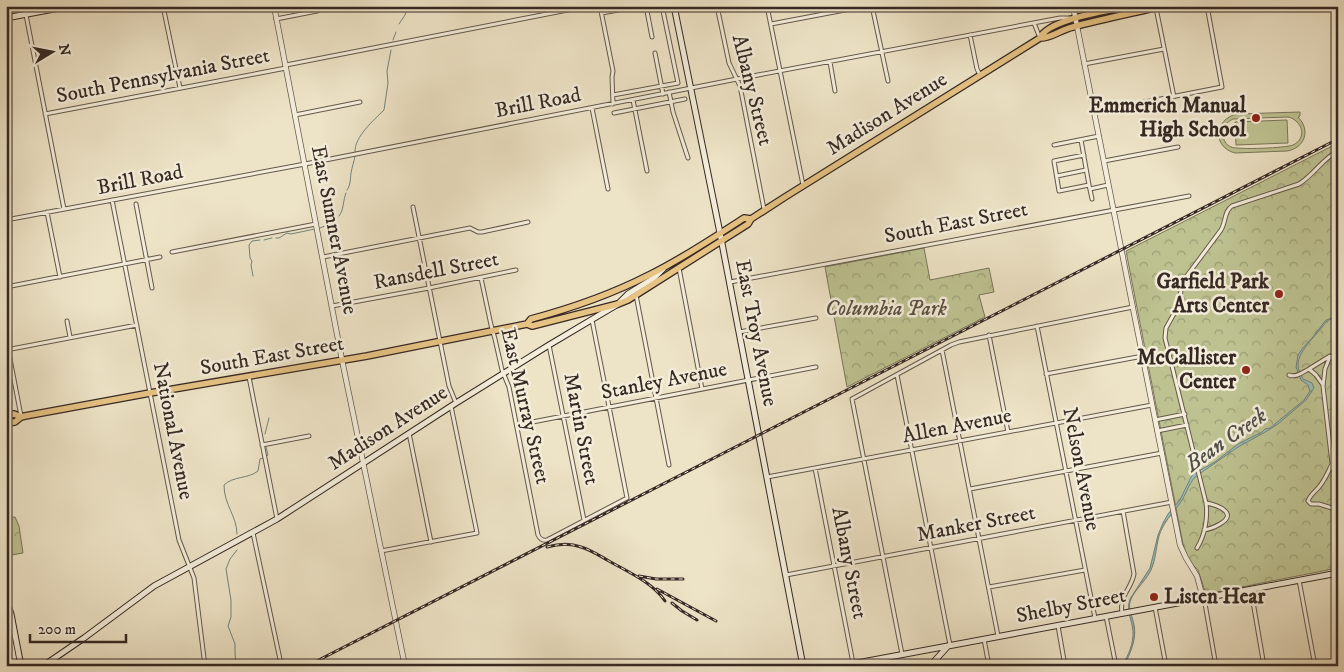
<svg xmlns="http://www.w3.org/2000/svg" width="1344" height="672" font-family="'IM FELL DW Pica',serif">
<defs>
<pattern id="park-crowns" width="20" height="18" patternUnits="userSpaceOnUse" patternTransform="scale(1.25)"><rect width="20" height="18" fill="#bec291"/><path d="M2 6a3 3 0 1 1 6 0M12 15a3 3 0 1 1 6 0" fill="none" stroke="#9b9e76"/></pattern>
<pattern id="water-ripples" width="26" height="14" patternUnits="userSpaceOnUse" patternTransform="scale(1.25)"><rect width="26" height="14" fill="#99beb8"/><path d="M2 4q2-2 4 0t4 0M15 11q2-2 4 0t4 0" fill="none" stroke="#7e9a95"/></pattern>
</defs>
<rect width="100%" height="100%" fill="#ede3c6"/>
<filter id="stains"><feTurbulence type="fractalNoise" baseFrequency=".004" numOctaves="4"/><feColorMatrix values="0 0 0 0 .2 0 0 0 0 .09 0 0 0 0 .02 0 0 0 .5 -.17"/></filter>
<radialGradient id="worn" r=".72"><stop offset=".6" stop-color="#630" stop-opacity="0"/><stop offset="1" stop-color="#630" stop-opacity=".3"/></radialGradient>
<path fill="#bec291" stroke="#7a765a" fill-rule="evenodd" d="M 1300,112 L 1300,116 L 1298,117 C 1311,130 1305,148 1287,151 L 1235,153 C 1212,147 1214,119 1237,114 ZM 1288,117 C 1302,120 1308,138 1293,145 C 1287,148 1237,150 1231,147 C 1226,145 1223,140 1223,134 C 1222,127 1227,122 1233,119 Z
M 1287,120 L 1288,143 L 1236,145 L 1235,122 Z"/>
<path fill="url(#park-crowns)" stroke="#7a765a" d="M 1338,143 L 1338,568 L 1206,594 L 1198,570 L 1189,561 L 1184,549 L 1126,251 Z
M 924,248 L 930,280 L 989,268 L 994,292 L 979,295 L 985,317 L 847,387 L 825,267 Z
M 15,517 L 19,526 L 23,553 L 6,556 L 6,518 Z"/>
<path fill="url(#water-ripples)" stroke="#71827d" d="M 1338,316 L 1338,318 L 1330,319 L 1326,322 C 1318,334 1298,350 1298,365 C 1298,370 1301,375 1303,379 L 1312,383 L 1314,388 L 1306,400 L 1278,424 L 1267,431 L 1238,447 L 1195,477 C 1188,485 1186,495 1180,503 C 1172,514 1163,523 1159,536 C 1156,547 1156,559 1151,570 C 1146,581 1133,591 1130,602 C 1128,609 1133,618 1134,625 C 1137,639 1130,654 1124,666 L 1122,666 C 1128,656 1134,643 1133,631 C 1132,620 1126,610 1130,599 L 1150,568 L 1158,535 L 1163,523 L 1168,514 L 1180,500 L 1191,477 L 1195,473 L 1215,462 L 1238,444 L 1262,432 L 1265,429 L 1270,428 L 1304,400 L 1310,391 L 1308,385 L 1301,380 L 1296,367 L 1298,355 L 1302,349 L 1312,338 L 1326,320 Z"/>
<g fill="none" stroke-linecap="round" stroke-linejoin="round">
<path stroke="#71827d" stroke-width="1" d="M 399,24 L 405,15 L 408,6
M 393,40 L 396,32
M 355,152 C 354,137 374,120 384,110 L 388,83 L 387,71 L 391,50
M 347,190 C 351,184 350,180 351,173 C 352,167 354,162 355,156
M 339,216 C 344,210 343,200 346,193
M 320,228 L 330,224 L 337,219
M 276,238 L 279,238 L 287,233 L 291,234 L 315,229
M 264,240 L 272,238
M 253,276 L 251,265 L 252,261 L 250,258 L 249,245 L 252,241 L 260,240
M 265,434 L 269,418
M 266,447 L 268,455 L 266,457
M 237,534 C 237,516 224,505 224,485 C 233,476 248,479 258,471 L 260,459 L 263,458
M 236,666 L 235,653 L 235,644 L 228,626 L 231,617 L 231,600 L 226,569 L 230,559 L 237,550"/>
<g stroke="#64584c" stroke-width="5">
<path id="minor" d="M 163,6 L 180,88
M 600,6 L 613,71 L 612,77 L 613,104
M 646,6 L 652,37
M 717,6 L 729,63 L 740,86 L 764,209
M 767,6 L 803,185
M 872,6 L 888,81
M 1156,8 L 1174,97
M 602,13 L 639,6
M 26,15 L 64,209
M 276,19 L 317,11 L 323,8
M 1034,23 L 1040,38
M 771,24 L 866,6
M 970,35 L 977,69 L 980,75
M 655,53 L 663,94
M 830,62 L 835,91
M 1084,64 L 1164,49
M 286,65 L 588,6
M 669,92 L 673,112 L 688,158
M 613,95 L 678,83 L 662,6
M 633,100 L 647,171
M 592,108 L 608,189
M 1094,112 L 1222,87 L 1207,6
M 614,113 L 685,99
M 45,114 L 286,68
M 295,115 L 360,102
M 1081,140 L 1089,185
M 1054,145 L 1099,136
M 1084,155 L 1054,161 L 1059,191 L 1089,185 L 1092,199
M 1104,161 L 1178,147
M 1057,176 L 1086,170
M 1090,189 L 1108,185
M 112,200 L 179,540 L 194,578 L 205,666
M 136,204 L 152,288
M 413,207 L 449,386 L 456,403
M 47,212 L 60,277
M 6,220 L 305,164 L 737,79 L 1060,18 L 1070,18
M 172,252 L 316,224
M 323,257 L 470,228 L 478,232 L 482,232 L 528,222
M 679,268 L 702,389
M 481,278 L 491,325 L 495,339 L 502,370 L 509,387 L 538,535 C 540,539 543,541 547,540 L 627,498 L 592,320
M 730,282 L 1189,196
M 6,287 L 160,257
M 636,295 L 669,465
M 332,306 L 429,288 L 516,270
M 67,321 L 70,337
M 1037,326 L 1095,618
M 739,332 L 816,318
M 989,335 L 1008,432
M 6,338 L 21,416
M 549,345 L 584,520
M 6,350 L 137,325
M 942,350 L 998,636
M 1338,351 L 1329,359 L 1325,369 L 1323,386 L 1332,463 L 1338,491
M 1309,369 L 1330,356
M 1046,374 L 1143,356
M 897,375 L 949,640 L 950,644 L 948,646
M 1289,375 C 1296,378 1303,372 1309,369 L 1316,375 L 1323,385
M 249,377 L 277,519
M 1155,420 L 1185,414
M 517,425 L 816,367
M 1157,431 L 1187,425
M 409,433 L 431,542
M 262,445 L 309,436
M 1332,464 C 1328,472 1325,480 1319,487 C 1315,492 1310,495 1308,501 L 1311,504 L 1319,504 L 1338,510
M 815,468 L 853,663
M 767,477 L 1152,405
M 970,489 L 1162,453
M 1204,530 C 1211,529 1215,527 1220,524 C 1239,513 1217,505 1206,503
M 253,533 L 281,664
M 1197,548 C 1205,535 1208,518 1206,503 L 1165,338 L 1166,328 L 1175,312 L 1178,305 L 1183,281 L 1221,230 C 1226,222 1224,211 1232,206 L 1299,184 C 1314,175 1322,159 1338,151
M 381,551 L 477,533 L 451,406
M 786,575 L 1172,502
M 1299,580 L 1315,666
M 989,587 L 1085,570
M 1251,590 L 1264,666
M 1204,598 L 1216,666
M 1155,607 L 1166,666
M 1122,613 C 1119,595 1131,590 1134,574 L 1123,511
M 1106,616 L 1116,666
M 1058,626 L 1065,666
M 984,639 L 989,666
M 902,654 L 852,399 L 951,345 L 959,342 L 1133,307
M 938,657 L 940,666"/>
</g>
<g stroke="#64584c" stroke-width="6">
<path id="tertiary" d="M 274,6 L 342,360 L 405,666
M 1073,6 L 1180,545 L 1186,558 L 1197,576 L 1203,598"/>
</g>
<g stroke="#362924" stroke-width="7">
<path id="secondary" d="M 674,6 L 720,233 L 803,666
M 6,18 L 70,6
M 6,599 L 11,614 L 21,666
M 6,619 L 15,666
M 43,666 L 84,638 L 154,586 L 277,519 L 456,403 L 549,345 L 618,304 L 628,294 L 654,278 L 663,269
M 841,666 L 1338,573
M 930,666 L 948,646"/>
</g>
<g stroke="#362924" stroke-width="8">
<path id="primary" d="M 1040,38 C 1050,39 1062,29 1073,27 C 1102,19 1133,13 1163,6
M 527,324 L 531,319 C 572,308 612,294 649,275 C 682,259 713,238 744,218 L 751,219
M 6,415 L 14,414 L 21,417
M 6,423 L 15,422 L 21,417 L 25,416 L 150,393 L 367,356 L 527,324 L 532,326 L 618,304 L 628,300 L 748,224 L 751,219 L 785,197 L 1040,38 C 1048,19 1108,11 1128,6"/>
</g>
<use href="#minor" stroke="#f3edda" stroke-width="3"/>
<use href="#tertiary" stroke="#f3edda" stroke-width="4.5"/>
<use href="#secondary" stroke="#f3edda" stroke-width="5"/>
<use href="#primary" stroke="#e6c283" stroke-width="5.5"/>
<g stroke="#362924" stroke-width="3">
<path id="rail" d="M 547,547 C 558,544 570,543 581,547 C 591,550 600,556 609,561 C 628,572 652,582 665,601
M 639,576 L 656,579 L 683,579
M 657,589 L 716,621
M 672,603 L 682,611 L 697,620
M 307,666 L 1338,139"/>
</g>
<use href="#rail" stroke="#f3edda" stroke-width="1" stroke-dasharray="4" stroke-linecap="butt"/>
</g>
<g fill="#8f2418" stroke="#f3edda" stroke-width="2">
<circle cx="1256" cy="118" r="5"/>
<circle cx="1279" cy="294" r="5"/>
<circle cx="1246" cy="370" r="5"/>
<circle cx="1154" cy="597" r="5"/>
</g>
<g text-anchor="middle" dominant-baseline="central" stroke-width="5" stroke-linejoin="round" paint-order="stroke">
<g font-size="21" fill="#362924" stroke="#f3edda">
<text transform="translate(163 76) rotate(-11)">South Pennsylvania Street</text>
<text transform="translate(752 90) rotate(76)">Albany Street</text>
<text transform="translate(538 103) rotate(-11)">Brill Road</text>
<text transform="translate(887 114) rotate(-32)">Madison Avenue</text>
<text transform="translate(140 180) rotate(-11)">Brill Road</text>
<text transform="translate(956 223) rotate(-11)">South East Street</text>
<text transform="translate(334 230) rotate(79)">East Sumner Avenue</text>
<text transform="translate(436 271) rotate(-11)">Ransdell Street</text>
<text transform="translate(756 333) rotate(79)">East Troy Avenue</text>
<text transform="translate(272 356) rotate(-10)">South East Street</text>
<text transform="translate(664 381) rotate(-11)">Stanley Avenue</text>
<text transform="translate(525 406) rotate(77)">East Murray Street</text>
<text transform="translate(957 426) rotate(-11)">Allen Avenue</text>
<text transform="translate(388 428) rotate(-33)">Madison Avenue</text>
<text transform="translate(581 429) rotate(79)">Martin Street</text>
<text transform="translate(173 431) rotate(79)">National Avenue</text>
<text transform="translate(1081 469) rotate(79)">Nelson Avenue</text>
<text transform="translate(976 524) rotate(-11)">Manker Street</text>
<text transform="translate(849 563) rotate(79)">Albany Street</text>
<text transform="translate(1071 606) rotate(-11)">Shelby Street</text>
</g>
<g font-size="21" font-weight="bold" fill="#362924" stroke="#f3edda" text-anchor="end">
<text x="1246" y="106">Emmerich Manual<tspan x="1246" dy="24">High School</tspan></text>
<text x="1269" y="282">Garfield Park<tspan x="1269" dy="24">Arts Center</tspan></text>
<text x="1236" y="358">McCallister<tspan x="1236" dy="24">Center</tspan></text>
<text x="1164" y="597" text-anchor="start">Listen Hear</text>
</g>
<g font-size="21" font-style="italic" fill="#584f3f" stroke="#f3edda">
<text x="886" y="309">Columbia Park</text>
</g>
<g font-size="22" font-style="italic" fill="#4f4e49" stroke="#f3edda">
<text transform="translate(1226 440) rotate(-35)">Bean Creek</text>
</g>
</g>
<rect width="1344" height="672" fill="none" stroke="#ede3c6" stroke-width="25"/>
<rect x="8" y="8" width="1329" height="657" fill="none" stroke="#362924" stroke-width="2.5"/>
<rect x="12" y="12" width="1319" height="647" fill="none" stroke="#362924"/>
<g transform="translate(52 52) rotate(80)" stroke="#f3edda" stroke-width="4" paint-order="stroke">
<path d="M0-4L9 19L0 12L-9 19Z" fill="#362924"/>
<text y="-8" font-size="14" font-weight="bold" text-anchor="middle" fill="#362924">N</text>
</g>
<path d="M30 634v8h96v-8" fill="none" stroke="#362924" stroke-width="2.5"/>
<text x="38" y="634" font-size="15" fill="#362924" stroke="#f3edda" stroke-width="4" paint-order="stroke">200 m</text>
<rect width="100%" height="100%" filter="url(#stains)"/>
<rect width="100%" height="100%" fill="url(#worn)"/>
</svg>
